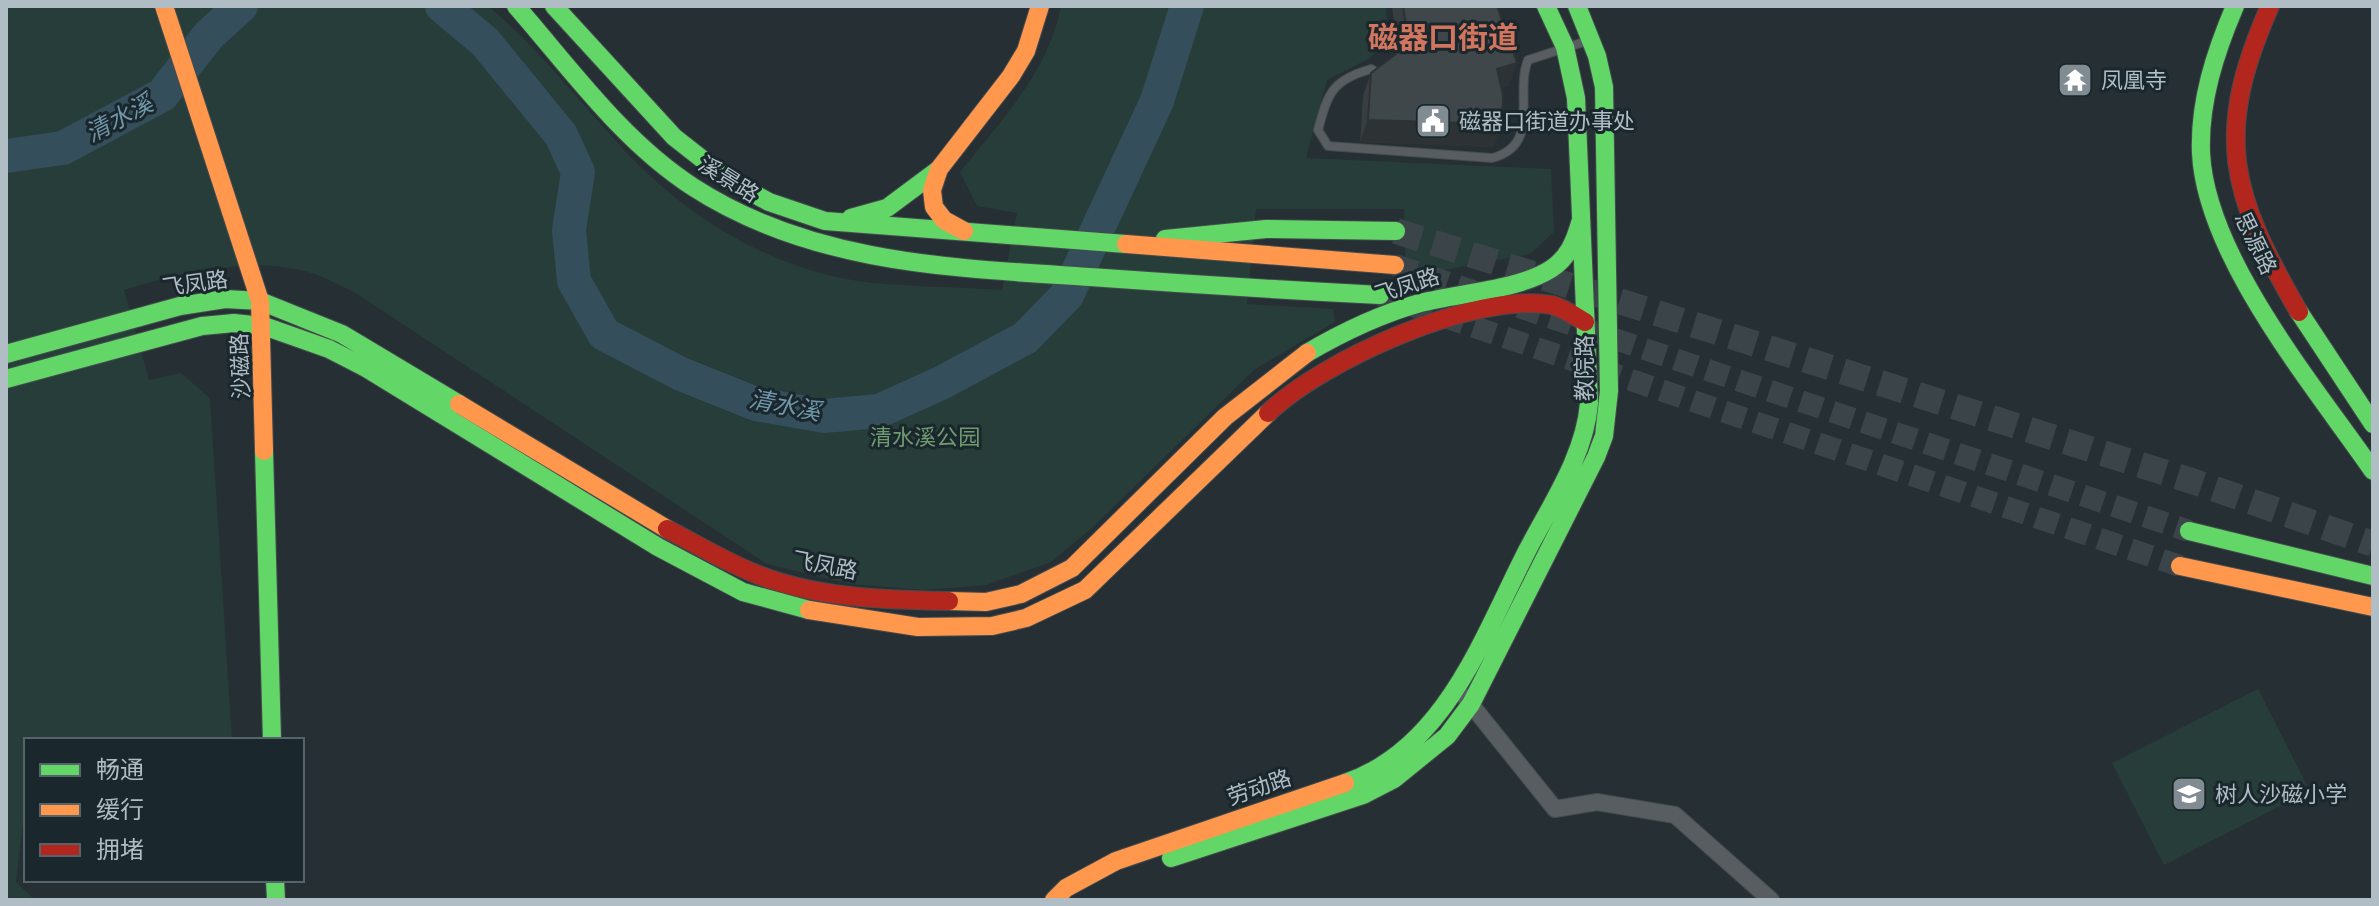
<svg xmlns="http://www.w3.org/2000/svg" width="2379" height="906" font-family="Raleway,'Noto Sans SC',sans-serif">
<rect width="100%" height="100%" fill="#262f33"/>
<path fill="#273d39" d="M 6,6 L 488,6 C 539,48 581,104 626,152 C 691,221 778,273 874,283 C 917,287 960,287 1002,290 L 1017,213 L 977,206 L 960,172 C 1001,120 1048,73 1061,6 L 1386,6 L 1388,36 L 1370,58 L 1327,80 L 1306,158 L 1551,169 L 1554,232 L 1530,254 L 1406,277 L 1404,209 L 1256,209 L 1247,304 L 1333,309 L 1335,322 L 1255,369 L 1092,528 L 1051,562 L 986,585 L 924,590 L 850,584 L 767,564 L 354,292 C 339,285 323,276 308,272 C 249,256 181,273 124,290 L 149,380 L 181,373 L 210,398 L 232,740 L 26,740 L 26,795 L 16,882 L 35,900 L 6,900 Z
M 2258,689 L 2310,791 L 2164,865 L 2112,763 Z"/>
<g fill="none" stroke-linecap="round" stroke-linejoin="round">
<path stroke="#344e5b" stroke-width="34" d="M 442,6 L 485,42 L 561,135 L 578,172 L 569,230 L 574,281 L 604,334 L 681,374 L 756,404 L 824,416 L 879,411 L 941,383 L 1025,338 L 1067,295 L 1157,101 L 1187,6
M 6,156 L 63,148 L 162,95 L 209,35 L 241,6"/>
<path stroke="#3b4449" stroke-width="22" stroke-dasharray="22 11" stroke-linecap="butt" d="M 1395,265 L 1479,293
M 1380,295 L 2180,566
M 1519,307 L 2189,531"/>
<path stroke="#3b4449" stroke-width="26" stroke-dasharray="26 13" stroke-linecap="butt" d="M 1396,231 L 2195,482 L 2373,544"/>
<g stroke="#444b4e" stroke-width="10">
<path id="lane" d="M 1381,75 L 1371,69 C 1332,80 1328,93 1318,130 L 1328,146 L 1492,158 C 1542,145 1514,95 1528,60 L 1587,41"/>
</g>
<g stroke="#444b4e" stroke-width="18">
<path id="street" d="M 1465,697 L 1555,809 L 1597,802 L 1675,815 L 1771,900"/>
</g>
<g stroke="#444b4e" stroke-width="20">
<path id="fast" d="M 516,6 C 571,69 622,141 693,187 C 812,264 953,268 1090,277 C 1187,284 1283,290 1380,295
M 554,6 L 674,137 L 730,181 L 769,202 L 825,221 L 1126,244
M 2235,6 C 2215,53 2199,102 2201,153 C 2206,257 2315,387 2373,471
M 851,218 L 887,208 L 938,170
M 1165,239 L 1266,229 L 1396,231
M 2299,312 L 2373,424
M 1307,353 C 1341,333 1381,314 1420,303 C 1459,293 1518,290 1551,269 C 1568,258 1575,241 1580,223
M 6,354 L 180,306 L 225,299 L 260,301 L 342,334 L 459,404
M 6,379 L 202,326 L 234,323 L 264,326 L 329,349 L 366,368 L 658,547 L 743,592 L 809,610
M 264,451 L 272,740
M 2189,531 L 2373,576
M 1345,783 C 1446,749 1484,634 1528,549 C 1552,503 1585,455 1589,403 L 1576,98 L 1565,47 L 1546,6
M 1171,858 L 1363,795 L 1394,779 L 1447,736 L 1471,704 L 1596,457 L 1604,436 L 1609,391 L 1604,87 L 1597,56 L 1577,6
M 275,880 L 276,900"/>
</g>
<g stroke="#444b4e" stroke-width="20">
<path id="slow" d="M 164,6 L 260,301 L 264,451
M 964,231 L 944,220 L 934,207 L 932,190 L 939,169 L 1011,76 L 1026,51 L 1040,6
M 1126,244 L 1395,265
M 459,404 L 667,529
M 2180,566 L 2373,607
M 949,601 L 986,602 L 1021,594 L 1072,568 L 1225,417 L 1307,353
M 809,610 L 918,627 L 992,626 L 1026,618 L 1085,590 L 1268,413
M 1054,900 L 1066,888 L 1116,861 L 1345,783"/>
</g>
<g stroke="#444b4e" stroke-width="20">
<path id="jam" d="M 2270,6 C 2213,135 2230,193 2299,312
M 1268,413 C 1323,360 1476,291 1552,305 C 1563,308 1575,316 1585,322
M 667,529 C 694,543 721,559 749,571 C 810,598 884,600 949,601"/>
</g>
<use href="#lane" stroke="#575d61" stroke-width="8"/>
<use href="#street" stroke="#575d61" stroke-width="16"/>
<use href="#fast" stroke="#63d668" stroke-width="18"/>
<use href="#slow" stroke="#ff974d" stroke-width="18"/>
<use href="#jam" stroke="#b3261e" stroke-width="18"/>
</g>
<path fill="#373d40" d="M 1392,6 L 1497,6 L 1509,86 L 1501,88 L 1494,147 L 1360,142 L 1363,95 L 1371,73 L 1398,52 Z"/>
<path fill="#2d3234" d="M 1517,63 L 1509,86 L 1489,91 L 1497,69 Z
M 1368,120 L 1502,124 L 1494,147 L 1360,142 Z"/>
<path fill="#40474b" stroke="#2d3234" stroke-width="2" d="M 1403,6 L 1497,6 L 1517,63 L 1497,69 L 1503,95 L 1502,124 L 1368,120 L 1371,73 L 1409,44 Z"/>
<defs>
<g id="temple-square" transform="scale(1.8)"><rect x="-9" y="-9" width="18" height="18" rx="4" fill="#808b92" stroke="#1a272d"/><path d="M0-6L5-2H3V0L6.5 2.5H4V6H1.5V3h-3V6H-4V2.5H-6.5L-3 0V-2H-5Z" fill="#fff"/></g>
<g id="civic-square" transform="scale(1.8)"><rect x="-9" y="-9" width="18" height="18" rx="4" fill="#808b92" stroke="#1a272d"/><path d="M-.6-6.5H3V-4.5H.6V-3L4-1V1h2V6H-6V1h2V-1L-.6-3ZM-1.2 2.5V6h2.4V2.5Z" fill="#fff"/></g>
<g id="school-square" transform="scale(1.8)"><rect x="-9" y="-9" width="18" height="18" rx="4" fill="#808b92" stroke="#1a272d"/><path d="M0-5L7-2L0 1L-7-2ZM-4 1L0 2.5L4 1V4Q0 6-4 4Z" fill="#fff"/></g>
</defs>
<g fill-rule="evenodd">
<use href="#temple-square" x="2075" y="80"/>
<use href="#civic-square" x="1433" y="121"/>
<use href="#school-square" x="2189" y="794"/>
</g>
<g text-anchor="middle" dominant-baseline="central" stroke-width="6" stroke-linejoin="round" paint-order="stroke">
<g font-size="22" fill="#b0bdc5" stroke="#1a272d" text-anchor="start">
<text x="2101" y="80">凤凰寺</text>
<text x="1459" y="121">磁器口街道办事处</text>
<text x="2215" y="794">树人沙磁小学</text>
</g>
<g font-size="22" fill="#b0bdc5" stroke="#1a272d">
<text transform="translate(729 179) rotate(32)">溪景路</text>
<text transform="translate(2256 243) rotate(64)">思源路</text>
<text transform="translate(195 283) rotate(-8)">飞凤路</text>
<text transform="translate(1407 285) rotate(-18)">飞凤路</text>
<text transform="translate(240 366) rotate(-92)">沙磁路</text>
<text transform="translate(1584 368) rotate(-90)">教院路</text>
<text transform="translate(825 565) rotate(11)">飞凤路</text>
<text transform="translate(1259 787) rotate(-19)">劳动路</text>
</g>
<g font-size="22" fill="#709a6f" stroke="#1a272d">
<text x="925" y="437">清水溪公园</text>
</g>
<g font-size="24" font-style="italic" fill="#7096a9" stroke="#1a272d">
<text transform="translate(119 118) rotate(-28)">清水溪</text>
<text transform="translate(785 405) rotate(11)">清水溪</text>
</g>
<g font-size="30" font-weight="bold" fill="#d1755f" stroke="#1a272d">
<text x="1443" y="37">磁器口街道</text>
</g>
</g>
<rect width="2379" height="906" fill="none" stroke="#b0bdc5" stroke-width="16"/>
<rect x="24" y="738" width="280" height="144" fill="#1a272d" stroke="#56636a" stroke-width="2"/>
<rect x="40" y="764" width="40" height="12" fill="#63d668" stroke="#56636a" stroke-width="2"/>
<text x="96" y="778" font-size="24" fill="#b0bdc5">畅通</text>
<rect x="40" y="804" width="40" height="12" fill="#ff974d" stroke="#56636a" stroke-width="2"/>
<text x="96" y="818" font-size="24" fill="#b0bdc5">缓行</text>
<rect x="40" y="844" width="40" height="12" fill="#b3261e" stroke="#56636a" stroke-width="2"/>
<text x="96" y="858" font-size="24" fill="#b0bdc5">拥堵</text>
</svg>
